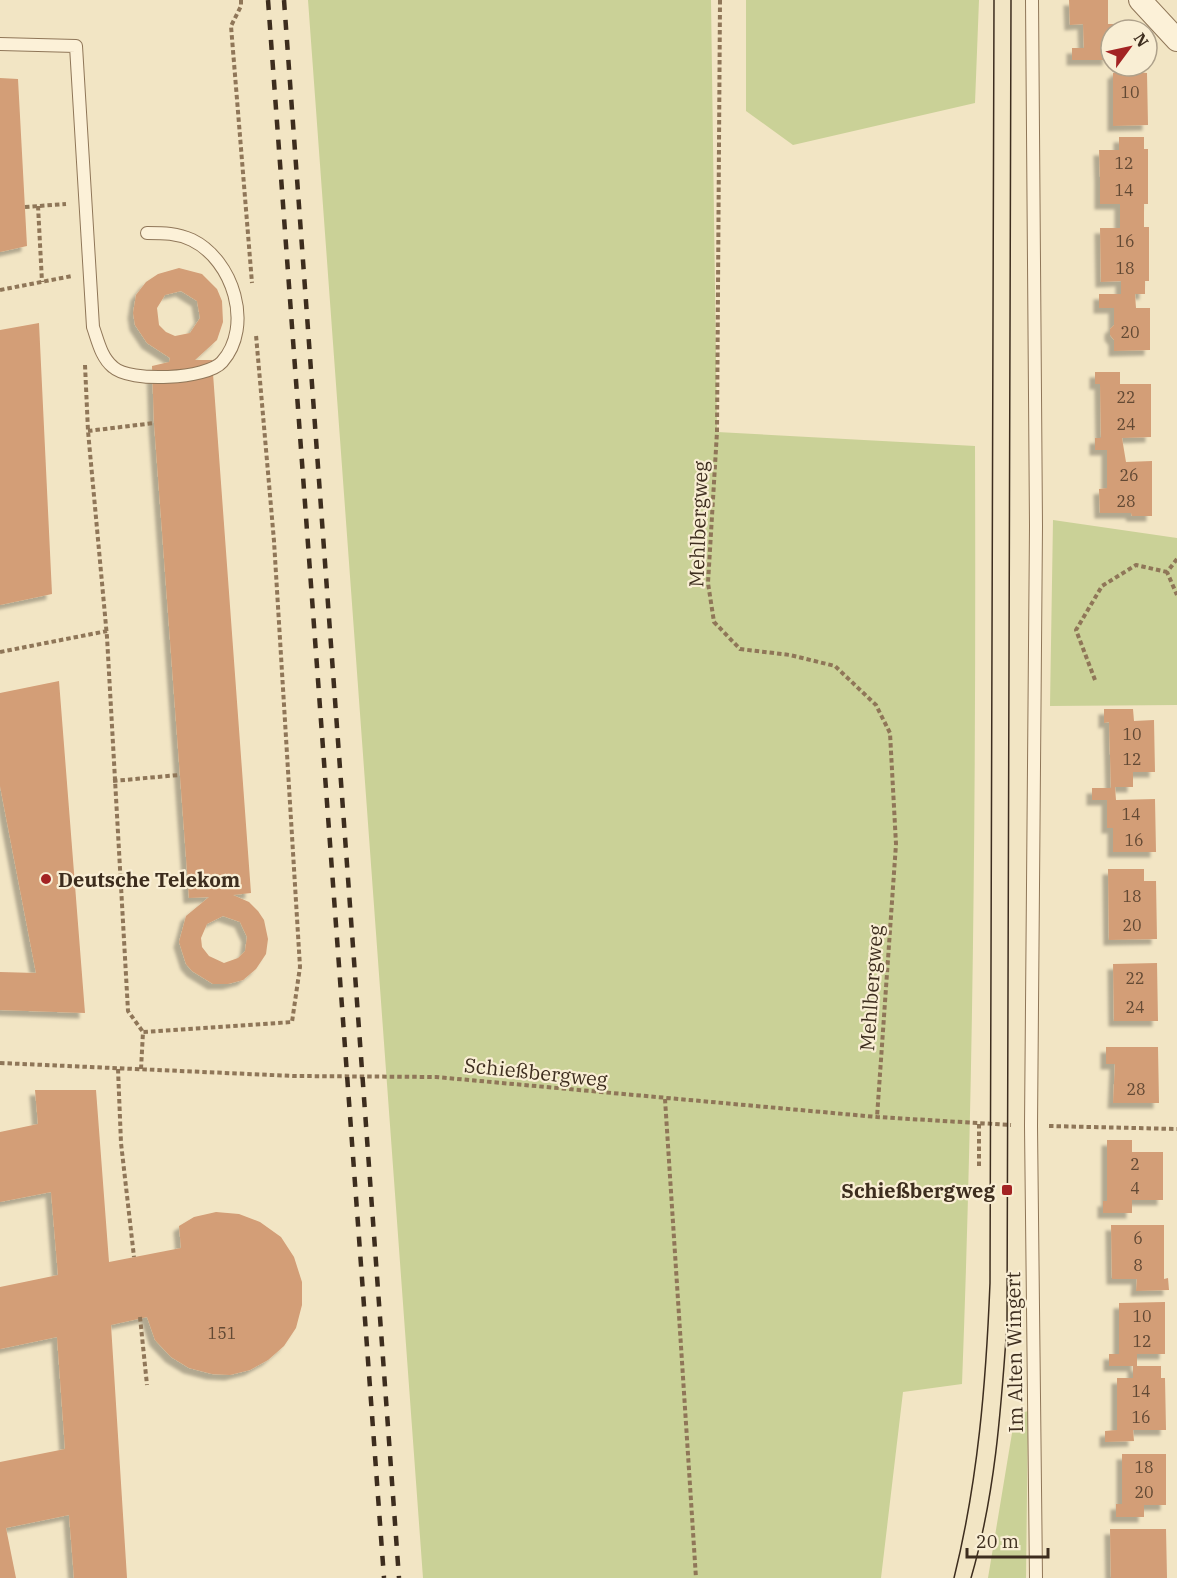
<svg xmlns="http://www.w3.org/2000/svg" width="1177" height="1578" font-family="'IBM Plex Serif',serif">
<defs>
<filter id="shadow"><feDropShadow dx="-5.5" dy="5.5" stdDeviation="1.5" flood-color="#0004"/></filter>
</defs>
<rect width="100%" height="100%" fill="#f2e5c4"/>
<path fill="#cad197" d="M 308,0 L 711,0 L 717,432 L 975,446 C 976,760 974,1070 962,1384 L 903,1392 L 881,1578 L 423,1578 Z
M 746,0 L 979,0 L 975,103 L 793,145 L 746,111 Z
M 1053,520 L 1177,538 L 1177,705 L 1050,706 Z
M 1028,1411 L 1026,1578 L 988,1578 L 1015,1415 Z"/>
<path fill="#d39e77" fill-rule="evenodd" filter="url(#shadow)" d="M 1069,0 L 1108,0 L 1108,24 L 1132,24 L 1132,30 L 1111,30 L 1108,60 L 1072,60 L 1072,48 L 1084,48 L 1083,24 L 1070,25 Z
M 1116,70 L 1147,73 L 1148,125 L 1113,126 L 1113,73 L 1116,73 Z
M 0,78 L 18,79 L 27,246 L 0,252 Z
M 1119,137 L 1144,137 L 1144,149 L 1148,149 L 1148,204 L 1144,204 L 1144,227 L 1149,227 L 1149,281 L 1145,281 L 1145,294 L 1135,294 L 1136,308 L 1150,308 L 1150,350 L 1114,351 L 1114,340 L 1110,335 L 1110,329 L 1114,325 L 1114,308 L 1099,308 L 1099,294 L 1121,294 L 1121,281 L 1101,282 L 1100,228 L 1120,228 L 1120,204 L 1100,204 L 1100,177 L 1099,150 L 1119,150 Z
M 179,268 L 202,274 L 217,289 L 222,301 L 223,322 L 217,340 L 195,360 L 212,360 L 251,893 L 233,895 L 249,902 L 258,911 L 264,920 L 268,939 L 266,954 L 256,969 L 243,980 L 228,984 L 213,984 L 192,971 L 186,964 L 179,942 L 186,916 L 209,897 L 189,898 L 154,423 L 152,366 L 169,362 L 170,358 L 147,343 L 135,325 L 133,313 L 136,295 L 146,282 L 158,274 ZM 181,291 L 197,301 L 200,318 L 190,333 L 175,336 L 166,332 L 159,325 L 157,308 L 165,295 ZM 223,916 L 240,922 L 247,937 L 245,951 L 238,958 L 224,963 L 209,956 L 202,947 L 201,938 L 207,924 Z
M 39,323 L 52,594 L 0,605 L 0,330 Z
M 1095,372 L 1120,372 L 1120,384 L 1151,384 L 1151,437 L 1122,438 L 1126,462 L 1152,461 L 1152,516 L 1132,516 L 1131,513 L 1100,513 L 1099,489 L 1107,488 L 1107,450 L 1095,450 L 1095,438 L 1101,438 L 1100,384 L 1095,384 Z
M 59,681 L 85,1013 L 0,1010 L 0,972 L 36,973 L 0,786 L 0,693 Z
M 1104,709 L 1133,709 L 1134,721 L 1154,720 L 1155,772 L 1133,772 L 1133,787 L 1115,787 L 1116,800 L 1155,799 L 1156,852 L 1113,852 L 1113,828 L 1107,828 L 1107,800 L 1092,800 L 1092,788 L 1111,788 L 1109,722 L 1104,723 Z
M 1108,869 L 1144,869 L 1144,881 L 1156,881 L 1157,939 L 1109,940 Z
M 1157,963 L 1158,1021 L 1114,1021 L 1113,964 Z
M 1106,1047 L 1158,1047 L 1159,1103 L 1113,1103 L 1115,1064 L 1106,1064 Z
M 35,1090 L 96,1090 L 109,1262 L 181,1248 L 179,1226 L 194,1217 L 216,1212 L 239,1214 L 260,1222 L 281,1237 L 294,1257 L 302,1282 L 302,1305 L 296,1328 L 284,1346 L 268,1360 L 250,1370 L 230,1375 L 212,1374 L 189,1368 L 171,1357 L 155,1340 L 147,1317 L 111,1325 L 127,1578 L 74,1578 L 69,1515 L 6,1528 L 16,1578 L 0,1578 L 0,1462 L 65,1449 L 57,1337 L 0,1349 L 0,1287 L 58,1275 L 51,1192 L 0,1202 L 0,1132 L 38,1124 Z
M 1107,1140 L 1132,1140 L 1132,1152 L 1163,1152 L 1163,1200 L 1132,1200 L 1132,1213 L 1103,1213 L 1103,1201 L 1107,1201 Z
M 1111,1225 L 1164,1225 L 1164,1279 L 1168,1278 L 1169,1290 L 1136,1291 L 1137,1279 L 1112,1279 Z
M 1165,1302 L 1165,1354 L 1137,1354 L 1137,1366 L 1161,1366 L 1161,1378 L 1165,1378 L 1166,1430 L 1133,1430 L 1134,1441 L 1105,1442 L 1105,1431 L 1117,1430 L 1117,1378 L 1133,1378 L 1133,1366 L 1109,1366 L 1109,1354 L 1119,1354 L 1119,1303 Z
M 1122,1454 L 1166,1454 L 1166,1505 L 1144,1505 L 1144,1517 L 1116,1517 L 1116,1504 L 1122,1504 Z
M 1110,1529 L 1166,1529 L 1167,1578 L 1111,1578 Z"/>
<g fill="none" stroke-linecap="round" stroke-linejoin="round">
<g stroke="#8f7658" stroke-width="14">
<path id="service" d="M 1032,0 L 1036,526 L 1031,1126 L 1036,1578
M 0,44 L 76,46 L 93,327 C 98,341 101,357 113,367 C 130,383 207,379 222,362 C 254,326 233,260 192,240 C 177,233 164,233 147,233"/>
</g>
<g stroke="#8f7658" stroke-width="24">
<path id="minor" d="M 1140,0 L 1177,40"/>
</g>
<path stroke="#8f7658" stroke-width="4" stroke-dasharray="4.5 3" stroke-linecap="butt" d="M 241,0 L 241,6 L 231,26 L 252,283
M 720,0 L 717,432 L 708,583 L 714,622 L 740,649 L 790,655 L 835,666 L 876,705 L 890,733 L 896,844 L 877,1117
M 38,206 L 42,282
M 25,207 L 66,204
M 0,290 L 72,276
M 85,365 L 88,431 L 107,637 L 128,1011 L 143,1032
M 88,431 L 154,423
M 1177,559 L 1167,572 L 1177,595
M 0,652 L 107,631
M 1095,680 L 1076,630 L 1102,586 L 1136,565 L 1167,572
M 113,781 L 179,775
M 0,1063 L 294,1076 L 436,1077 L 877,1117 L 1011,1125
M 118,1069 L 121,1143 L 134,1257
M 141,1069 L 143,1032 L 292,1022 L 300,967 L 274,541 L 256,335
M 665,1099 L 696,1578
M 1049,1126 L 1177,1129
M 979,1166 L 979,1124
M 140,1317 L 147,1385"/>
<use href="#service" stroke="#fcf1d8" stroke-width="12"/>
<use href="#minor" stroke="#fcf1d8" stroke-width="22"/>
<path stroke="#3d2d1e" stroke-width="1.5" d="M 954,1578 C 978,1481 986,1383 990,1283 L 994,0
M 971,1578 C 995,1496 1001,1410 1007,1325 L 1011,0"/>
<path stroke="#3d2d1e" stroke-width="4.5" stroke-dasharray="10 10" stroke-linecap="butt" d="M 268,0 L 384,1578
M 284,0 L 399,1578"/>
</g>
<g fill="#a32323" stroke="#f9eed4" stroke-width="2">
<circle cx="46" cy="879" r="6"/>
<rect x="1001" y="1184" width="12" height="12" rx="3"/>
</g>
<g text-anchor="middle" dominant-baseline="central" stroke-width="4.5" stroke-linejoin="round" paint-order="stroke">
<g font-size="16" fill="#624934">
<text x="1130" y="92">10</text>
<text x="1124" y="163">12</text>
<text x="1124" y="190">14</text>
<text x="1125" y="241">16</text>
<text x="1125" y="268">18</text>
<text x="1130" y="332">20</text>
<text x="1126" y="397">22</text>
<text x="1126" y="424">24</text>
<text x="1129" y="475">26</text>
<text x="1126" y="501">28</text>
<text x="1132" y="734">10</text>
<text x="1132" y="759">12</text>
<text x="1131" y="814">14</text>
<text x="1134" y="840">16</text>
<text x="1132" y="896">18</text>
<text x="1132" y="925">20</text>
<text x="1135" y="978">22</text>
<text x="1135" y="1007">24</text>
<text x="1136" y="1089">28</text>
<text x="1135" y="1164">2</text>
<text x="1135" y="1188">4</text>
<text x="1138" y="1238">6</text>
<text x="1138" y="1265">8</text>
<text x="1142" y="1316">10</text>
<text x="222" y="1333">151</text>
<text x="1142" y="1341">12</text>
<text x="1141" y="1391">14</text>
<text x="1141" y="1417">16</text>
<text x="1144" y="1467">18</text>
<text x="1144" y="1492">20</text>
</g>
<g font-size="20" fill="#3d2d1e" stroke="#f9eed4">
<text transform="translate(698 524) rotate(-88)">Mehlbergweg</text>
<text transform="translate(871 988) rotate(-86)">Mehlbergweg</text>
<text transform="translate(536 1072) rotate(6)">Schießbergweg</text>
<text transform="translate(1014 1352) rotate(-91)">Im Alten Wingert</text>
</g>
<g font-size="20" font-weight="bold" fill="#3d2d1e" stroke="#f9eed4" text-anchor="start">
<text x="58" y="879">Deutsche Telekom</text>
<text x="995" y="1190" text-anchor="end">Schießbergweg</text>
</g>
</g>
<g transform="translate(1129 48) rotate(57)"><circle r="28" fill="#f9eed4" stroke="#aea18b" stroke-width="1.5"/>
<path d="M0-4.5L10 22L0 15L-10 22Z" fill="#a32323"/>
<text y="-9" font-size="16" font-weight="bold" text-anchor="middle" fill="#3d2d1e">N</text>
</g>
<path d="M967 1548v9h81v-9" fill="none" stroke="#3d2d1e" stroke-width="3"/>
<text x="976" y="1548" font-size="18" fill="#3d2d1e" stroke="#f9eed4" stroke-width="4.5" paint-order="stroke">20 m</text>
</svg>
